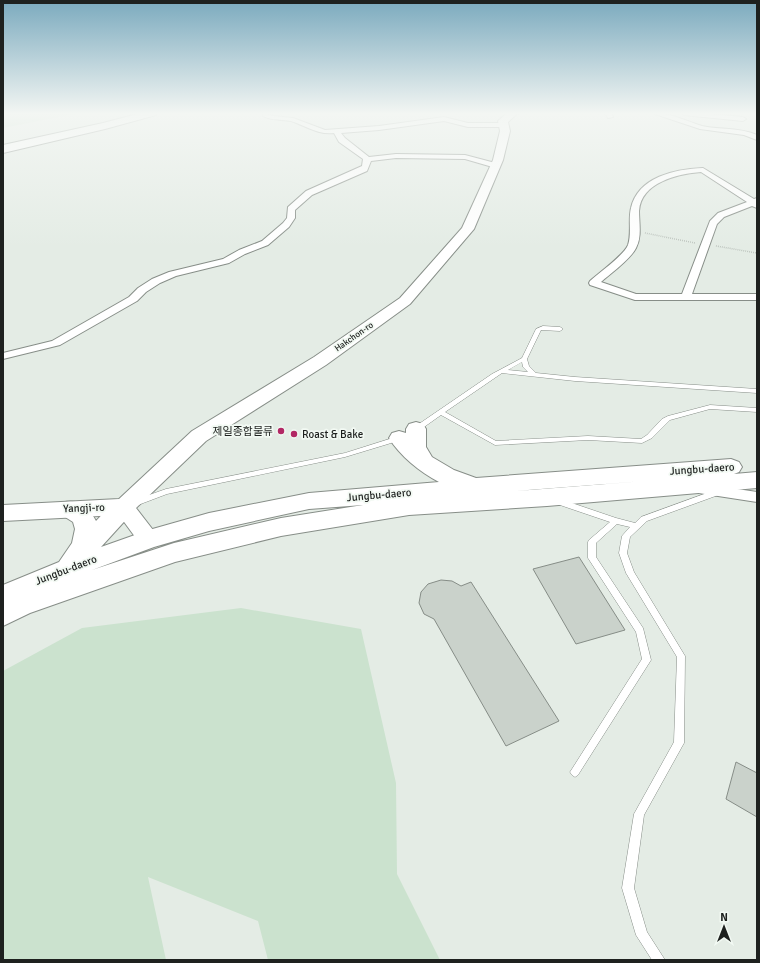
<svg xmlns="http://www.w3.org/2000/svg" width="760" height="963" font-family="Signika,'Noto Sans KR',sans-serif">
<rect width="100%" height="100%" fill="#e4ece5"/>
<path fill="#cbe2ce" d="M 3,113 L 79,113 L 3,128 Z
M 241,608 L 361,629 L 396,783 L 397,874 L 440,960 L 268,960 L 258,921 L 148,877 L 166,960 L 3,960 L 3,671 L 82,628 Z"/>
<path fill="#cad2cb" stroke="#868d87" d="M 579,557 L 625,630 L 576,644 L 533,569 Z
M 441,580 L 452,581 L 461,586 L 471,582 L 559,721 L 506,746 L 434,619 L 424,614 L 419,603 L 421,592 L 428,584 Z
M 736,762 L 757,773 L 757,817 L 726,799 Z"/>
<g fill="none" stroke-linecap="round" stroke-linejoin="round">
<g stroke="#878e88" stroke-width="1">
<path id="lane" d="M 543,326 L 560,327 L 563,329 L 560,331 L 541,330 L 527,359 L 529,366 L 536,373 L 575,377 L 757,389 L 757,393 L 575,381 L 502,373 L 445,412 L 496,441 L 588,436 L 641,439 L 647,435 L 662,419 L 668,416 L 710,405 L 757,408 L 757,412 L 710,409 L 670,420 L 652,438 L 642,443 L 588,440 L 495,445 L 441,415 L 417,432 L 413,432 L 412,430 L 413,428 L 492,374 L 522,358 L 536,329 ZM 522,362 L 523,367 L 528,372 L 508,370 Z
M 399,436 L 401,436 L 402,438 L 401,440 L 345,457 L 167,494 L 138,505 L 135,504 L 134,502 L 135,500 L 166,489 L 345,453 Z
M 718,489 L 721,490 L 722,492 L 721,494 L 647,521 L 630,537 L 627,553 L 634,572 L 685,656 L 684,743 L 644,815 L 634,888 L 647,932 L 665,960 L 652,960 L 636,935 L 622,888 L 634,814 L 674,742 L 677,657 L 626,573 L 619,553 L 622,536 L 630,527 L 617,524 L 596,543 L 596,557 L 643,628 L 651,660 L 578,775 L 575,777 L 572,775 L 570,772 L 572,769 L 642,659 L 636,632 L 588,558 L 588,542 L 589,540 L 610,522 L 554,503 L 553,501 L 554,499 L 557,498 L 616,518 L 635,523 L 641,517 Z"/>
</g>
<g stroke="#878e88" stroke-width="2">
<path id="street" d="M 265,113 L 273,116 L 293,118 L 325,130 L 379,126 L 444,117 L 468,123 L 504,123 L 507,125 L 504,127 L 468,127 L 444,121 L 379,130 L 341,133 L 345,138 L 369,157 L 396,154 L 465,155 L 499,164 L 500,166 L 496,168 L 465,159 L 396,158 L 371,161 L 367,171 L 312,195 L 295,210 L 295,218 L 289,227 L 268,245 L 245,254 L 229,263 L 176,276 L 160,283 L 146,292 L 137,301 L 60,345 L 3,359 L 3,353 L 52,341 L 129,297 L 138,288 L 152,279 L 169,272 L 223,259 L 239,250 L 262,241 L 283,223 L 287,218 L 288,207 L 306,191 L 362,166 L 363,159 L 339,142 L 334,133 C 318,135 306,126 291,121 C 281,119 272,121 263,116 L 263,114 Z
M 605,113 L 611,113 L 613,117 L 608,118 Z
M 654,113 C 671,113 686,121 702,126 C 720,130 739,127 757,135 L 757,140 L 744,135 L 700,129 L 655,114 Z
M 681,113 L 701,113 L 743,117 L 746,119 L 743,121 L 684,115 Z
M 703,168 L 754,199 L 757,198 L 757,208 L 752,206 L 724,217 L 717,224 L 692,294 L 757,294 L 757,300 L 635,300 L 590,285 L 589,283 L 590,281 C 599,273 624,255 628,245 C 632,233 628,220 631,208 C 638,177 675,169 703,168 ZM 701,172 L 747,202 L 718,213 L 710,221 L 682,294 L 636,294 L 601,282 C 611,273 630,260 636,248 C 642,237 639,223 639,211 C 641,182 678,174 701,172 Z
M 697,483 L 757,492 L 757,502 L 692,492 L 690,488 L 692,484 Z"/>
</g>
<g stroke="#878e88" stroke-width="2">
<path id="secondary" d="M 507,113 L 518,113 L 508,122 L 510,131 L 503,160 L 474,229 L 410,304 L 326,365 L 206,441 L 136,508 L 160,539 L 157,545 L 149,548 L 141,545 L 119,515 L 3,521 L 3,505 L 119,499 L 192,431 L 314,357 L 400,298 L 462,228 L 493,160 L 500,131 L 498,121 Z"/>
</g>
<g stroke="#878e88" stroke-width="2">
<path id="primary" d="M 416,422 L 423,424 L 426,429 L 426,447 L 432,457 L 454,470 L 476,478 L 731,459 L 739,462 L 742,467 L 739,472 L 734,474 L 757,472 L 757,488 L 547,506 L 409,515 L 281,536 L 175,562 L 30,613 L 3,626 L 3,585 L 59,562 L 72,543 L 75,529 L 73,522 L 62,515 L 59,509 L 62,503 C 78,498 89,508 96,521 C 107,510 115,495 132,501 L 135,507 L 132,513 L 101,547 L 149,530 L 209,513 L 309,493 L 439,482 C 420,472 400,456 389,438 L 392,433 L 399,431 L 406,433 L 406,429 L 409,424 ZM 657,480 L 515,491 L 530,490 ZM 363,505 L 281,518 L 174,543 L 92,570 L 154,547 L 209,531 L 309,509 Z"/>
</g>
<g stroke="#878e88" stroke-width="2">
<path id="highway" d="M 141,113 L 157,113 L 156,115 L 105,129 L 3,153 L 3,145 L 103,123 Z"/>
</g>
<path stroke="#9ca29d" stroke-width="1.5" stroke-dasharray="0.5 1.5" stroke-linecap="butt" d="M 645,233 L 695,243
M 716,246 L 757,253"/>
<use href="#lane" fill="#fff" fill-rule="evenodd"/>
<use href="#street" fill="#fff" fill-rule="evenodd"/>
<use href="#secondary" fill="#fff" fill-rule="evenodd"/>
<use href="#primary" fill="#fff" fill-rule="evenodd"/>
<use href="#highway" fill="#fff" fill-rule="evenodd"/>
</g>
<linearGradient id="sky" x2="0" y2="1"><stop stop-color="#7baabe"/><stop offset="0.46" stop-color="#f3f6f3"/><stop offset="1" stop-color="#f3f6f3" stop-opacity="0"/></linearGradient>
<rect width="760" height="247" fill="url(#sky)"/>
<g fill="#b22764" stroke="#f2f9f3" stroke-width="1.5">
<circle cx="281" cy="431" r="4"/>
<circle cx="294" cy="434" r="4"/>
</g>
<g text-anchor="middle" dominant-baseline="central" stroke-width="3.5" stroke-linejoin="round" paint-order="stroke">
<g font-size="9" fill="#1e211f" stroke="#f2f9f3">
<text transform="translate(354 337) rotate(-35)">Hakchon-ro</text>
</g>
<g font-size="11" fill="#1e211f" stroke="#f2f9f3" text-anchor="end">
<text x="273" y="431">제일종합물류</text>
<text x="302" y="434" text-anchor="start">Roast &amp; Bake</text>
</g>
<g font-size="11" fill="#1e211f" stroke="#f2f9f3">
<text transform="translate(702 469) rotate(-4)">Jungbu-daero</text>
<text transform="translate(379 495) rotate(-5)">Jungbu-daero</text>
<text transform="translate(84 508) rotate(-2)">Yangji-ro</text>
<text transform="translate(66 570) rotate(-21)">Jungbu-daero</text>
</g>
</g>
<rect width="760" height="963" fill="none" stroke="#1e211f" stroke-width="8"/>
<g transform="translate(724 927)" stroke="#f2f9f3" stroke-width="3" paint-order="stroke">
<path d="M0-3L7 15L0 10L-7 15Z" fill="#1e211f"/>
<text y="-6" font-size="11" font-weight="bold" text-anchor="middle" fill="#1e211f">N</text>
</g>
</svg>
